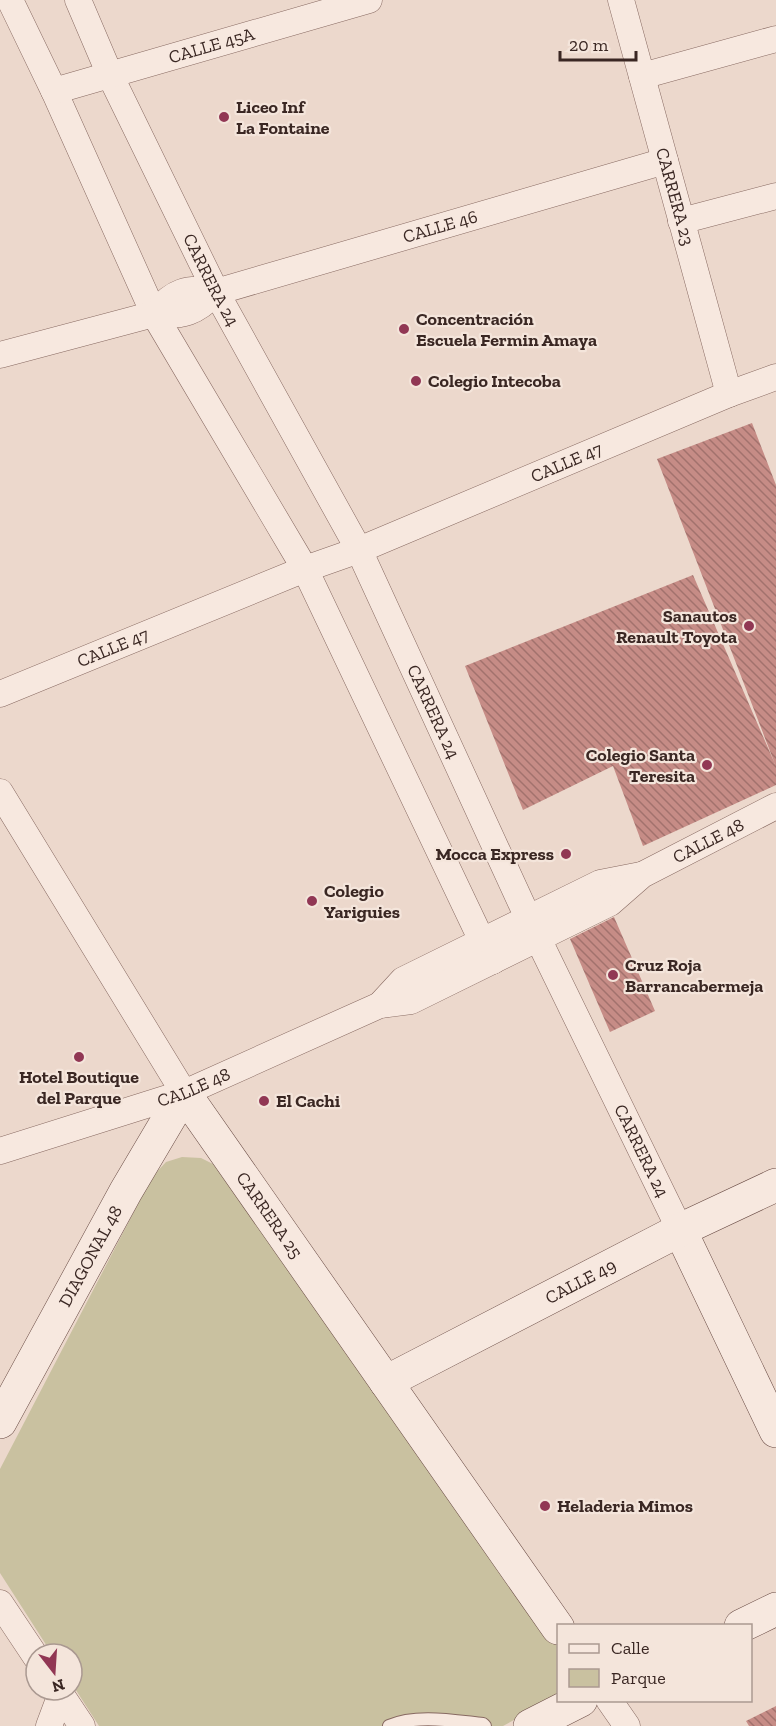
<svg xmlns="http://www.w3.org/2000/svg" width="776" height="1726" font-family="'Zilla Slab',serif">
<defs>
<pattern id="building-back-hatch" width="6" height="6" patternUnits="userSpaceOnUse" patternTransform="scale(1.5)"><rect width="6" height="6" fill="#c68c86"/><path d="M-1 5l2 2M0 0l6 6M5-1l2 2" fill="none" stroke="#a2726d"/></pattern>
</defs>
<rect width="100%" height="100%" fill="#ecd8cc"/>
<path fill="#c9c1a0" d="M 182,1157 L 201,1158 L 213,1164 L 558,1646 L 558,1696 L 503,1726 L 99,1726 L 72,1684 L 72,1654 L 52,1654 L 0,1573 L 0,1469 L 152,1177 L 166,1162 Z"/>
<path fill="url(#building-back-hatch)" d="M 752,423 L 776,485 L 776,785 L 643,846 L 613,766 L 523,810 L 465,666 L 693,575 L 775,764 L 657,459 Z
M 614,917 L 655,1011 L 610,1032 L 570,939 Z
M 776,1706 L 776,1726 L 749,1726 L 746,1721 Z"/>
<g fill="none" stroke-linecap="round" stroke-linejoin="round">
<g stroke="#876961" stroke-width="14">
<path id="lane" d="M 389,1726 C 416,1714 454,1721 483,1724 L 485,1726"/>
</g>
<g stroke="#876961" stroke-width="27">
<g id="street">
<path d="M 10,0 L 54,91 L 154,314 L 305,569 L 482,941 L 493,961"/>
<path id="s1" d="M 78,0 L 110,75 L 216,292 L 359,550 L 528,918 L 680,1230"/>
<path id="s2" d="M 621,0 L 729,394"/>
<path d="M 642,76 L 776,39"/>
<path id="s3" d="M 54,91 L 369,0"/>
<path d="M 681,221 L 776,196"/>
<path id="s4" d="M 154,314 C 173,291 188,286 216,292 L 665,161"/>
<path d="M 0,355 L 154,314 C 183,317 196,313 216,292"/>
<path id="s5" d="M 0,694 L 305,569 L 359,550 L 729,394 L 776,377"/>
<path d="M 0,792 L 184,1093"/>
<path d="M 380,1005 L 403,980 L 600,883 L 641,875"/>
<path id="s6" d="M 0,1151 L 184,1093 L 380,1005 L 411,1001 L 610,903 L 642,875 L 776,806"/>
<path d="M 0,1603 L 36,1657"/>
<path d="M 58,1690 L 82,1726"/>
<path d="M 609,1700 L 627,1726"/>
<path d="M 49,1726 L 61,1694"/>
</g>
</g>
<g stroke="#694b44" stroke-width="34">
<g id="secondary">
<path d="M 680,1230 L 776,1431"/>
<path id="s7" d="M 386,1382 L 680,1230 L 776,1185"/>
<path id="s8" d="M 0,1422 L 126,1191 L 184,1093 L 558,1628"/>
<path d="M 741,1626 L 776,1609"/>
<path d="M 530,1726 L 581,1700"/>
</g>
</g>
<use href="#lane" stroke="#f7e8df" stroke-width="12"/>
<use href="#street" stroke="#f7e8df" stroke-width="26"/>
<use href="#secondary" stroke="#f7e8df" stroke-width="33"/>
</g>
<g fill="#913754" stroke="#f4e5db" stroke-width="2">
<circle cx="224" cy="117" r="6"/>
<circle cx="404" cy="329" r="6"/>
<circle cx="416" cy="381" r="6"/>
<circle cx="749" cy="626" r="6"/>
<circle cx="707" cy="765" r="6"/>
<circle cx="566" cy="854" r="6"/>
<circle cx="312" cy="901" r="6"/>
<circle cx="613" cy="975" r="6"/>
<circle cx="79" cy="1057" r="6"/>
<circle cx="264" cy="1101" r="6"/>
<circle cx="545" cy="1506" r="6"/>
</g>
<g text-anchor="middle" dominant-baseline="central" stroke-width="4.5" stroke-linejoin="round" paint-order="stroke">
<g font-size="18" fill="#3a2723" stroke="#f4e5db">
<text stroke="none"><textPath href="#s3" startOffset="164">CALLE 45A</textPath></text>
<text stroke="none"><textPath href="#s2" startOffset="204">CARRERA 23</textPath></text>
<text stroke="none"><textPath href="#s4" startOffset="304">CALLE 46</textPath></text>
<text stroke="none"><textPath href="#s1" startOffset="310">CARRERA 24</textPath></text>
<text stroke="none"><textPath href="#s5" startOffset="612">CALLE 47</textPath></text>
<text stroke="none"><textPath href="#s5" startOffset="122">CALLE 47</textPath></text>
<text stroke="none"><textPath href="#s1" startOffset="796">CARRERA 24</textPath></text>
<text stroke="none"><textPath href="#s6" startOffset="778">CALLE 48</textPath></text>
<text stroke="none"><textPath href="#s6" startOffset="204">CALLE 48</textPath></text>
<text stroke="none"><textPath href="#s1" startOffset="1282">CARRERA 24</textPath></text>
<text stroke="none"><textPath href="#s8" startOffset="526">CARRERA 25</textPath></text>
<text stroke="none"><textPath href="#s8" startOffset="189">DIAGONAL 48</textPath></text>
<text stroke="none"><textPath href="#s7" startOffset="219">CALLE 49</textPath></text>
</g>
<g font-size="18" font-weight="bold" fill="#3a2723" stroke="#f4e5db" text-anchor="start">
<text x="236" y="107">Liceo Inf<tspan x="236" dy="21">La Fontaine</tspan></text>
<text x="416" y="319">Concentración<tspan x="416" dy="21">Escuela Fermin Amaya</tspan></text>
<text x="428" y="381">Colegio Intecoba</text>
<text x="737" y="616" text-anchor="end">Sanautos<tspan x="737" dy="21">Renault Toyota</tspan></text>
<text x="695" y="755" text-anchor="end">Colegio Santa<tspan x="695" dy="21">Teresita</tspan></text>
<text x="554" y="854" text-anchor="end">Mocca Express</text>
<text x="324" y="891">Colegio<tspan x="324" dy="21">Yariguies</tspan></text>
<text x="625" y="965">Cruz Roja<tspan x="625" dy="21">Barrancabermeja</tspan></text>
<text x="79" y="1077" text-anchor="middle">Hotel Boutique<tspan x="79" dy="21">del Parque</tspan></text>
<text x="276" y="1101">El Cachi</text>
<text x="557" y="1506">Heladeria Mimos</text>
</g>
</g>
<rect x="557" y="1624" width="195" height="78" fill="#f4e5db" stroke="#aa9991" stroke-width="1.5"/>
<rect x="569" y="1644" width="30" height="9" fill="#f7e8df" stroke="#aa9991" stroke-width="1.5"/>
<text x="611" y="1654" font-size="18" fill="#3a2723">Calle</text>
<rect x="569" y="1669" width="30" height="18" fill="#c9c1a0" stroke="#aa9991" stroke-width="1.5"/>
<text x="611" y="1684" font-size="18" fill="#3a2723">Parque</text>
<g transform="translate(54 1672) rotate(163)"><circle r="28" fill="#f4e5db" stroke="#aa9991" stroke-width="1.5"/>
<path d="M0-4.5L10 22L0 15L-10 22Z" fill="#913754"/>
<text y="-9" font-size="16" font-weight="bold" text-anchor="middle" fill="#3a2723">N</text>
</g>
<path d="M560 51v9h76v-9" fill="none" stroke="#3a2723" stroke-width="3"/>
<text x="569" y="51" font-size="18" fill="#3a2723" stroke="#f4e5db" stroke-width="4.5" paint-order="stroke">20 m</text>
</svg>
